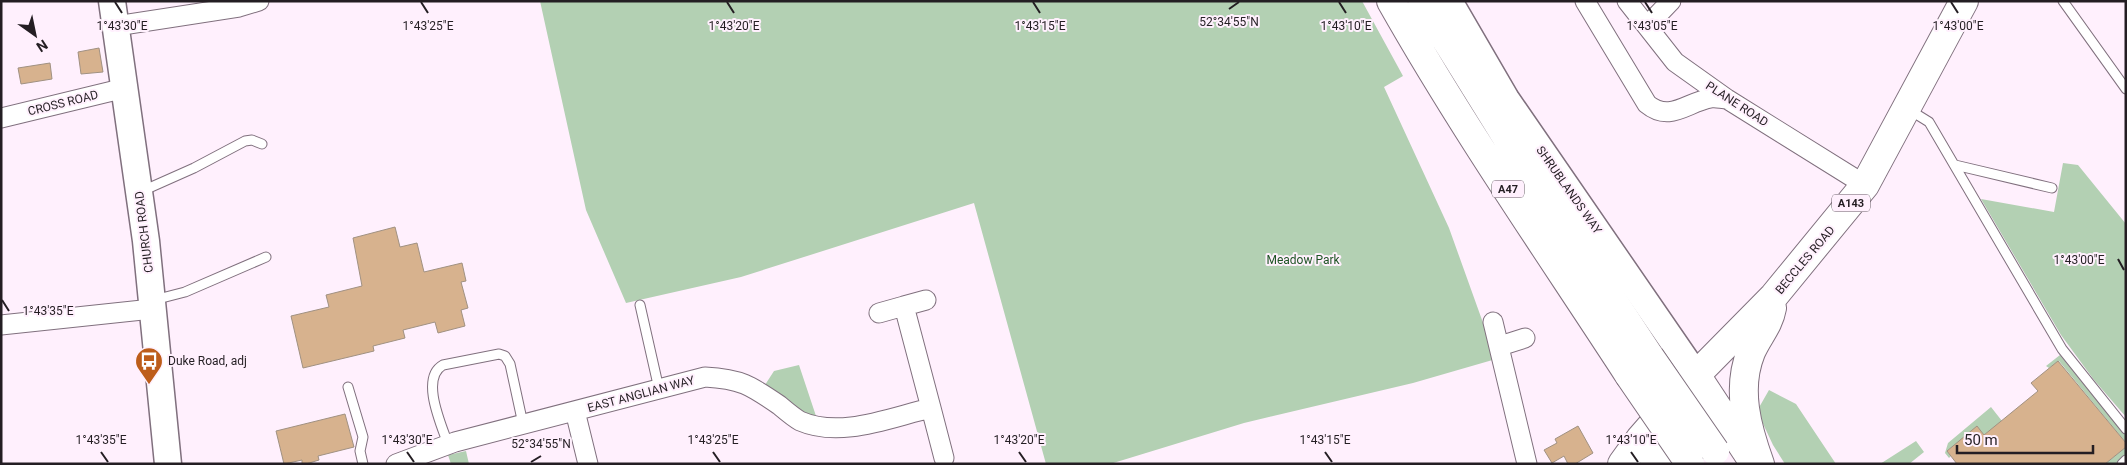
<svg xmlns="http://www.w3.org/2000/svg" width="2127" height="465" font-family="Roboto,sans-serif">
<rect width="100%" height="100%" fill="#fff0fd"/>
<path fill="#b3d0b3" d="M 540,1 L 1362,1 L 1403,76 L 1384,87 L 1449,228 L 1496,359 L 1413,383 L 1244,423 L 1110,464 L 1046,464 L 974,203 L 741,277 L 626,303 L 586,210 Z
M 2063,163 L 2078,165 L 2126,224 L 2126,417 L 2094,380 L 2061,335 L 1981,199 L 2054,212 Z
M 2060,355 L 2126,436 L 2126,443 L 2059,361 L 2049,368 L 2046,366 Z
M 799,365 L 817,419 L 803,416 L 763,388 L 774,371 Z
M 1769,390 L 1796,404 L 1836,464 L 1785,464 L 1773,445 L 1757,411 Z
M 1991,407 L 2002,421 L 1984,435 L 1977,427 L 1947,451 L 1951,456 L 1949,458 L 1945,453 L 1948,443 Z
M 1916,441 L 1924,452 L 1909,464 L 1880,464 Z
M 2126,447 L 2126,455 L 2115,464 L 2105,464 Z
M 466,451 L 469,464 L 451,464 L 448,455 Z"/>
<path fill="#d7b28e" stroke="#a09182" d="M 99,48 L 103,72 L 81,74 L 78,52 Z
M 50,63 L 52,79 L 21,84 L 18,68 Z
M 395,227 L 400,247 L 417,243 L 424,272 L 462,263 L 466,281 L 461,282 L 468,308 L 461,310 L 465,326 L 438,333 L 435,322 L 403,330 L 405,338 L 373,346 L 374,351 L 303,368 L 291,316 L 329,307 L 326,295 L 362,286 L 353,238 Z
M 2058,361 L 2126,443 L 2126,447 L 2105,464 L 1957,464 L 1947,451 L 1977,426 L 1984,435 L 2038,391 L 2031,383 Z
M 345,414 L 354,447 L 318,456 L 319,460 L 306,464 L 302,464 L 302,460 L 284,464 L 276,431 Z
M 1578,426 L 1593,453 L 1575,464 L 1568,464 L 1564,456 L 1552,463 L 1544,450 L 1557,443 L 1555,439 Z"/>
<g fill="none" stroke-linecap="round" stroke-linejoin="round">
<g stroke="#80707e" stroke-width="11">
<path id="lane" d="M 2063,1 L 2126,89
M 1908,109 L 1929,122 L 2062,349 L 2126,429
M 1955,165 L 2052,188
M 140,192 L 194,168 L 245,141 L 252,140 L 262,144
M 154,300 L 185,292 L 266,257
M 640,305 L 659,389
M 348,387 L 363,437 L 360,451 L 363,464
M 448,444 C 441,424 420,378 443,365 L 499,354 L 505,356 L 510,364 L 523,424
M 2122,464 L 2126,460"/>
</g>
<g stroke="#80707e" stroke-width="21">
<path id="street" d="M 1585,1 L 1647,104 C 1670,123 1687,102 1711,98 C 1716,97 1722,99 1727,99
M 1627,1 L 1675,62 L 1727,99 L 1865,185
M 116,26 L 239,7 L 259,1
M 1647,26 L 1671,1
M 1,118 L 125,88
M 904,306 L 926,300
M 1493,322 L 1527,464
M 1,325 L 152,309
M 1500,346 L 1525,338
M 931,408 L 944,458
M 575,411 L 588,464
M 396,464 L 455,442 L 705,377 C 741,379 750,385 779,405 C 785,410 793,417 800,421 C 841,439 891,417 931,408 L 904,306 L 879,313"/>
</g>
<g stroke="#80707e" stroke-width="29">
<path id="secondary" d="M 112,1 L 146,241 L 168,464
M 1449,1 L 1506,99 L 1696,375"/>
</g>
<g stroke="#80707e" stroke-width="30">
<path id="highway" d="M 1391,1 C 1464,130 1549,252 1629,375
M 1422,1 L 1522,162 L 1650,357
M 1696,375 L 1750,457
M 1640,439 L 1659,464
M 1622,464 L 1640,439 L 1696,375 L 1774,296 L 1865,185 L 1964,1
M 1760,464 C 1747,428 1736,389 1751,352 C 1758,336 1769,325 1772,308"/>
</g>
<use href="#lane" stroke="#fff" stroke-width="9"/>
<use href="#street" stroke="#fff" stroke-width="19"/>
<use href="#secondary" stroke="#fff" stroke-width="26"/>
<use href="#highway" stroke="#fff" stroke-width="28"/>
<g stroke="#80707e" stroke-width="30" stroke-linecap="butt">
<path id="highway-bridge" d="M 1650,357 L 1715,451
M 1629,375 L 1690,464"/>
</g>
<use href="#highway-bridge" stroke="#fff" stroke-width="28"/>
</g>
<path fill="none" stroke="#241e23" stroke-width="2" d="M 115,2 L 122,13M 421,2 L 428,13M 727,2 L 734,13M 1033,2 L 1040,13M 1339,2 L 1346,13M 1645,2 L 1652,13M 1951,2 L 1958,13M 1229,9 L 1239,2M 2118,259 L 2124,270M 2,300 L 9,311M 101,452 L 108,462M 407,452 L 414,462M 713,452 L 720,462M 1019,452 L 1026,462M 1325,452 L 1332,462M 1631,452 L 1638,462M 531,462 L 541,456"/>
<defs>
<g id="bus-pin" transform="scale(1.4375)"><path d="M0 17L-7.5 6A9.5 9.5 0 1 1 7.5 6Z" fill="#bd5d1a" stroke="#fff0fd"/><path d="M-5-6H5V4H4V6H2V4H-2V6H-4V4H-5ZM-3.5-4V0h7V-4ZM-3.5 1.2v1.5H-2V1.2ZM2 1.2v1.5H3.5V1.2Z" fill="#fff"/></g>
</defs>
<g fill-rule="evenodd">
<use href="#bus-pin" x="149" y="361"/>
</g>
<g text-anchor="middle" dominant-baseline="central" stroke-width="4" stroke-linejoin="round" paint-order="stroke">
<g fill="#fff0fd" stroke="#665d64" stroke-width="1">
<rect x="1492" y="180.5" width="32" height="17" rx="4"/>
<rect x="1832" y="194.5" width="38" height="17" rx="4"/>
</g>
<g font-size="11" font-weight="bold" fill="#241e23">
<text x="1508" y="189">A47</text>
<text x="1851" y="203">A143</text>
</g>
<g font-size="12" fill="#241e23" stroke="#fff0fd">
<text transform="translate(63 103) rotate(-14)">CROSS ROAD</text>
<text transform="translate(1737 104) rotate(33)">PLANE ROAD</text>
<text transform="translate(1569 190) rotate(55)">SHRUBLANDS WAY</text>
<text transform="translate(144 232) rotate(-97)">CHURCH ROAD</text>
<text transform="translate(1805 260) rotate(-50)">BECCLES ROAD</text>
<text transform="translate(641 394) rotate(-15)">EAST ANGLIAN WAY</text>
</g>
<g font-size="12" fill="#1e5424" stroke="#fff0fd">
<text x="1303" y="260">Meadow Park</text>
</g>
<g font-size="12" fill="#241e23" stroke="#fff0fd" text-anchor="start">
<text x="168" y="361">Duke Road, adj</text>
</g>
</g>
<g font-size="12" text-anchor="middle" fill="#241e23" stroke="#fff0fd" stroke-width="4" stroke-linejoin="round" paint-order="stroke">
<text x="1229" y="26">52°34'55"N</text>
<text x="122" y="30">1°43'30"E</text>
<text x="428" y="30">1°43'25"E</text>
<text x="734" y="30">1°43'20"E</text>
<text x="1040" y="30">1°43'15"E</text>
<text x="1346" y="30">1°43'10"E</text>
<text x="1652" y="30">1°43'05"E</text>
<text x="1958" y="30">1°43'00"E</text>
<text x="2079" y="264">1°43'00"E</text>
<text x="48" y="315">1°43'35"E</text>
<text x="101" y="444">1°43'35"E</text>
<text x="407" y="444">1°43'30"E</text>
<text x="713" y="444">1°43'25"E</text>
<text x="1019" y="444">1°43'20"E</text>
<text x="1325" y="444">1°43'15"E</text>
<text x="1631" y="444">1°43'10"E</text>
<text x="541" y="448">52°34'55"N</text>
</g>
<rect width="2127" height="465" fill="none" stroke="#241e23" stroke-width="5"/>
<g transform="translate(35 35) rotate(147)" stroke="#fff0fd" stroke-width="4" paint-order="stroke">
<path d="M0-4L9 19L0 12L-9 19Z" fill="#241e23"/>
<text y="-8" font-size="14" font-weight="bold" text-anchor="middle" fill="#241e23">N</text>
</g>
<path d="M1957 445v8h136v-8" fill="none" stroke="#241e23" stroke-width="2.5"/>
<text x="1964" y="445" font-size="15" fill="#241e23" stroke="#fff0fd" stroke-width="4" paint-order="stroke">50 m</text>
</svg>
